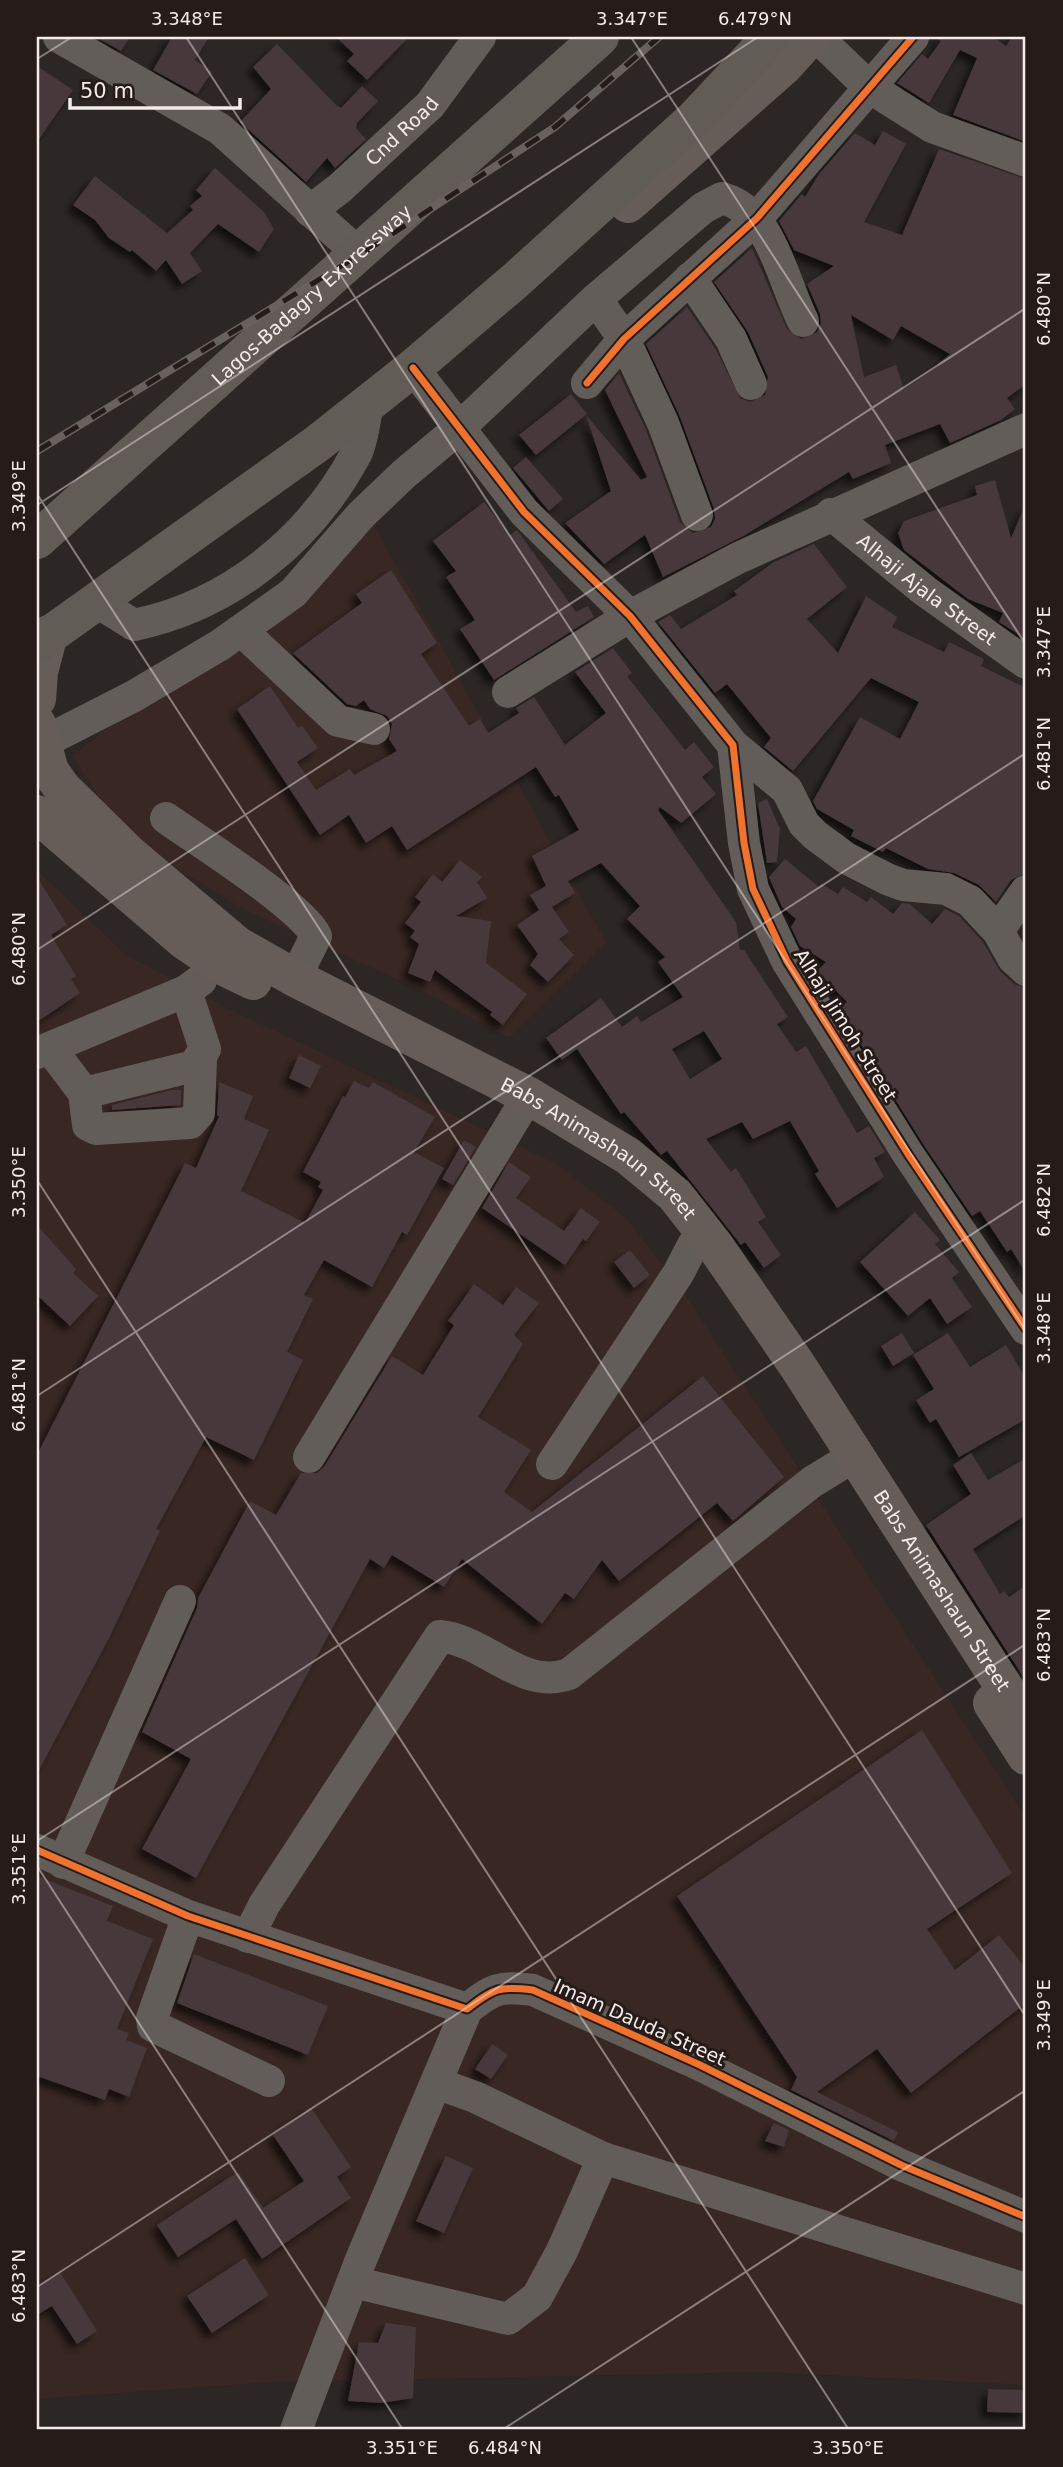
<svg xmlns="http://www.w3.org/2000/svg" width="1063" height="2467" font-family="'DejaVu Sans',sans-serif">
<defs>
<filter id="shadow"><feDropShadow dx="-6" dy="6" stdDeviation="3.5" flood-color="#0009"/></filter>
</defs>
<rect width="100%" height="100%" fill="#2c2624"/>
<path fill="#382723" d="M 370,518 L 606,942 L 509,1038 L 416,988 L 245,910 L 157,856 L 100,799 L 72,756 Z
M 37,870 L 126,955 L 233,1011 L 555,1163 L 624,1216 L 683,1291 L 1026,1818 L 1026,2385 L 765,2372 L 273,2382 L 37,2399 Z"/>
<path fill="#46393b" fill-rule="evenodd" filter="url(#shadow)" d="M 96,37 L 130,37 L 121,51 Z
M 172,37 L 209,37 L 195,60 L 212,72 L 197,94 L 153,70 Z
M 336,37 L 409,37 L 367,80 L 347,61 L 354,54 Z
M 933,37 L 993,37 L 1006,46 L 1012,37 L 1026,37 L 1026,142 L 953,115 L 977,58 L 960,50 L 929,103 L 897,83 L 922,54 L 928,59 L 941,41 Z
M 277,44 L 336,105 L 341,108 L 362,86 L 378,101 L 357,123 L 356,128 L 366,139 L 335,168 L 327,158 L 306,182 L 240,122 L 271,89 L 253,67 Z
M 37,66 L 73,90 L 37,142 Z
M 883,131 L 906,144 L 864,222 L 902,235 L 939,149 L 1026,179 L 1026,384 L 1007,398 L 1015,409 L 1001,420 L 950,443 L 940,424 L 885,445 L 891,463 L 853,479 L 849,472 L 745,535 L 663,577 L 645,535 L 604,564 L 565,523 L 611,491 L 586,415 L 641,480 L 647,477 L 605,390 L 619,373 L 646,430 L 680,522 L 693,533 L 711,527 L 715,519 L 714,509 L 680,417 L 646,344 L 687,307 L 715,348 L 740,398 L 750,402 L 765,395 L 768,377 L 748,332 L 714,282 L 752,248 L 787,329 L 801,339 L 817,332 L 821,323 L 820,314 L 807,284 L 834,266 L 794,250 L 779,221 L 802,194 L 805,197 L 819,174 L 855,133 L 875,145 ZM 851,315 L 893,340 L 901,326 L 950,354 L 938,364 L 939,366 L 904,389 L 896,365 L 864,377 Z
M 215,168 L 264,212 L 274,229 L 259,252 L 218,224 L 190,253 L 202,271 L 182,284 L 166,260 L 156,271 L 132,250 L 130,252 L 109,238 L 95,220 L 73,205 L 95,176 L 167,233 L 193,210 L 190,206 L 202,196 L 196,190 Z
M 571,394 L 587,414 L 536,455 L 519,435 Z
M 526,457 L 563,499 L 549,511 L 513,468 Z
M 995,480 L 1011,538 L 1026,503 L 1026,639 L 999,622 L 1003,613 L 968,599 L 904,550 L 898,533 L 904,521 L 977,495 L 975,486 Z
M 484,502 L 510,535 L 517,530 L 520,534 L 576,612 L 588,606 L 594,617 L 494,680 L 460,629 L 475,620 L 446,577 L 456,571 L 433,541 Z
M 814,544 L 847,587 L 807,619 L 838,653 L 866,596 L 897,617 L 892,627 L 944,652 L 949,642 L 984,659 L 981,666 L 1026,688 L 1026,873 L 1011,880 L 996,902 L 979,885 L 954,873 L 928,869 L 886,848 L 883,852 L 851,836 L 854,830 L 817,809 L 813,801 L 860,717 L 900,739 L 919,702 L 871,678 L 793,771 L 764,747 L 771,738 L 727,684 L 715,693 L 658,622 L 670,615 L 681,629 L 737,595 L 734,591 L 774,562 Z
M 391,570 L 437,643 L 421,654 L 469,726 L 480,719 L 488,733 L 519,713 L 516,708 L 534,697 L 565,745 L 606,713 L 575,672 L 613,648 L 632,673 L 627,676 L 685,750 L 694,742 L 714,767 L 702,777 L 716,794 L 681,823 L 660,807 L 658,810 L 736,922 L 740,950 L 744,950 L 788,1017 L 777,1024 L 796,1052 L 806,1046 L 857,1133 L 869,1126 L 885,1152 L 874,1158 L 884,1177 L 837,1208 L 815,1174 L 819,1171 L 790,1121 L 753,1139 L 742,1122 L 706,1139 L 731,1172 L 736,1168 L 766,1217 L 758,1222 L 781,1255 L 764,1268 L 745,1242 L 741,1245 L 667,1151 L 661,1155 L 624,1112 L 621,1114 L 577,1049 L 562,1060 L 546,1038 L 601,998 L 622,1027 L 637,1016 L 641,1022 L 683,997 L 658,962 L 665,957 L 627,919 L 640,906 L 601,863 L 568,881 L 575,893 L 552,907 L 569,932 L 559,939 L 574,955 L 548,982 L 530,965 L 538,954 L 517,925 L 539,910 L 530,895 L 546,886 L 532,856 L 579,830 L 559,795 L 555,797 L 536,767 L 407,850 L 392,826 L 366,843 L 349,815 L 320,835 L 237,709 L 270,686 L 298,728 L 302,726 L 318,748 L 297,762 L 316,790 L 350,769 L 354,775 L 397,751 L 389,739 L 392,724 L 387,716 L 370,709 L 364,700 L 356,706 L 347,704 L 293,653 L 362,603 L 356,594 ZM 704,1031 L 722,1059 L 690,1079 L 672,1049 Z
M 767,799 L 780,829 L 777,862 L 767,863 L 758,803 Z
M 785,859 L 819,887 L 821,884 L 838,894 L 843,887 L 867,902 L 871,897 L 893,914 L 902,903 L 910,904 L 932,924 L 945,909 L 959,916 L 983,942 L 1000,971 L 1014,984 L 1026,988 L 1026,1273 L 1011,1249 L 1007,1252 L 980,1211 L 972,1216 L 923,1144 L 839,1009 L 847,1002 L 817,971 L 826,962 L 800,946 L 791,927 L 796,919 L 782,907 L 769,877 Z
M 460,860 L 482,877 L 477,882 L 487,898 L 456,916 L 491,921 L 486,963 L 527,994 L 503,1025 L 490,1015 L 492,1012 L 435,970 L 430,982 L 408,973 L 419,944 L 410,937 L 415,931 L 405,923 L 421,902 L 415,897 L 433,874 L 442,882 Z
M 37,877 L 67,925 L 51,935 L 76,976 L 71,979 L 80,993 L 37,1022 Z
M 299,1055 L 321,1066 L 310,1088 L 289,1078 Z
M 354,1081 L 369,1088 L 373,1082 L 435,1117 L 414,1152 L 444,1168 L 407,1235 L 402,1232 L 372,1287 L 324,1260 L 304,1295 L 313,1299 L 287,1352 L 303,1360 L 254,1460 L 206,1437 L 156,1529 L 160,1531 L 109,1638 L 37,1774 L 37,1455 L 185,1163 L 196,1168 L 219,1116 L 217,1116 L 219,1082 L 253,1096 L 244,1119 L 269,1130 L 241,1191 L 305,1223 L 323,1190 L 318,1187 L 321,1182 L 303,1172 L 343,1096 L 345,1097 Z
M 172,1090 L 181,1090 L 181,1105 L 112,1110 L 112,1105 Z
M 464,1140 L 476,1147 L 453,1185 L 442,1179 Z
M 509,1162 L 531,1177 L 516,1198 L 564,1231 L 581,1208 L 600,1222 L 586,1241 L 583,1239 L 565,1265 L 482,1208 Z
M 915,1212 L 940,1240 L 935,1244 L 959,1272 L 952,1278 L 972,1307 L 947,1324 L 930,1298 L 908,1316 L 860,1262 Z
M 37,1225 L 76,1269 L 73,1273 L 98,1296 L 70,1326 L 37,1295 Z
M 630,1250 L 650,1275 L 634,1288 L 614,1262 Z
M 474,1284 L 503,1305 L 516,1287 L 539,1303 L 514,1335 L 523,1344 L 478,1417 L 531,1450 L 504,1492 L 532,1512 L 703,1376 L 784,1477 L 733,1521 L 717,1503 L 619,1581 L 602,1560 L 574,1599 L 565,1593 L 542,1624 L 462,1559 L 444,1587 L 392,1555 L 384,1568 L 370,1559 L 196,1878 L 142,1849 L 191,1759 L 142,1732 L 197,1608 L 198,1598 L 250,1501 L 276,1515 L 301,1473 L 317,1473 L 324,1467 L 392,1356 L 423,1375 L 454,1325 L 448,1321 Z
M 902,1333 L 914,1353 L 893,1366 L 881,1346 Z
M 948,1333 L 970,1367 L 1006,1345 L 1026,1379 L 1026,1419 L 959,1457 L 936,1419 L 930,1423 L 916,1400 L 934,1389 L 913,1355 Z
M 971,1453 L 988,1480 L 1026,1458 L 1026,1515 L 973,1549 L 1000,1594 L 1004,1591 L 1009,1597 L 1026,1585 L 1026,1681 L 926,1525 L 971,1494 L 953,1465 Z
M 922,1730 L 1012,1873 L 927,1929 L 955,1970 L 999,1935 L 1026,1969 L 1026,2003 L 911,2093 L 877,2049 L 817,2092 L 898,2132 L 894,2141 L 791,2090 L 797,2077 L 677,1896 Z
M 37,1876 L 113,1906 L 107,1921 L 153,1939 L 117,2029 L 129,2033 L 126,2040 L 147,2048 L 129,2097 L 109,2089 L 105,2100 L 37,2076 Z
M 194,1954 L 328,2006 L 308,2055 L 177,2003 Z
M 492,2044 L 508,2055 L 491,2079 L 475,2069 Z
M 311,2108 L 351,2167 L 337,2177 L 351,2198 L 262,2259 L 236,2219 L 178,2257 L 157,2225 L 230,2177 L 239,2173 L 263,2208 L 304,2181 L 273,2135 Z
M 774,2123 L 789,2130 L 784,2147 L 765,2141 Z
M 446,2156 L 473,2168 L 444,2233 L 416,2221 Z
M 245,2258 L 269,2295 L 212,2333 L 187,2296 Z
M 60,2272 L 97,2331 L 77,2344 L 52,2306 L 37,2315 L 37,2287 Z
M 386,2323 L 416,2327 L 413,2398 L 381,2403 L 348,2401 L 359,2342 L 378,2343 Z
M 988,2389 L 1026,2390 L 1026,2413 L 987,2412 Z"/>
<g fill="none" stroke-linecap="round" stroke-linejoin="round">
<g stroke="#635d59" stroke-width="32">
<path d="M 59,37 L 220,129 L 359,254"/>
<path d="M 817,37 L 869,87 L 932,127 L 1026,161"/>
<path id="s1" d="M 310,211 L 340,188 L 430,105 L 480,37"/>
<path d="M 690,278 L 731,339 L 751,384"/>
<path d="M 596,299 L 624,339 L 663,423 L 697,515"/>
<path d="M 413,368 L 524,512 L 630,616 L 733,745 L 744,843 L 753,889 L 787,961 L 908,1154 L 1026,1329"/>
<path d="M 587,383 L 624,339 L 757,218 L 913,37"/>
<path id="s2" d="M 831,514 L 925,591 L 1026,663"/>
<path d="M 97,602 L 134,625 C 230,605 310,540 356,454 C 363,440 365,418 368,402"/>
<path d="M 242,631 L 338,721 L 374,729"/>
<path d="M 508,692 L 630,616 L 738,558 L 1026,429"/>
<path d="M 40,744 L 134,696 L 220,645 L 293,593 L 361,515 L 404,474 L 458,429 L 596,299 L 703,208 L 722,198 C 772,211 782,280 803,321"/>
<path d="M 733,745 L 787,790 L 804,824 L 815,835 L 846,858 L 887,879 L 903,885 L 946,889 L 970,901 L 998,931 L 1013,958 L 1026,970"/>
<path d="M 166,818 C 198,841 302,906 316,936 L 295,978"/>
<path d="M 998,931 L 1026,891"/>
<path d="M 50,1048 L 84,1093 L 194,1066 L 205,1049 L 186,991"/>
<path d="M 37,1053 L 186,991 L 201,980"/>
<path d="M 84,1093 L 88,1125 L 96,1129 L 190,1123 L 199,1113 L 201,1058"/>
<path d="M 309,1457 L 518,1113"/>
<path d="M 552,1464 L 678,1274 L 693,1245"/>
<path d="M 37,1850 L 188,1916 L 467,2009 C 494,1988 499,1986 533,1990 L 700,2065 L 901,2165 L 1026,2217"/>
<path d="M 63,1863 L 180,1601"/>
<path d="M 188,1916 L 152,2018 L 153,2026 L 269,2081"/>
<path d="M 248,1937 L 264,1905 L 440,1636 C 487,1641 522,1691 569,1674 L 812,1482 L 838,1466"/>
<path d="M 436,2083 L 475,2097 L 603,2158 L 1026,2289"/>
<path d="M 353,2282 L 508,2319 L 537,2297 L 562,2251 L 603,2158"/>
<path d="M 296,2430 L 360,2262 L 467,2009"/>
</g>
<g stroke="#665d59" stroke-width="38">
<path d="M 628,204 L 784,66 L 810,37"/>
<path d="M 37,699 L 39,672 L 49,634"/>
<path id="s3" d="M 37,724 L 50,771 L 62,788 L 129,854 L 237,945 L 295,978 L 529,1096 L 628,1156 L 675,1195 L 715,1246 L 797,1365 L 1026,1721"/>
<path d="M 37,814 L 185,941 L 222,966 L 253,981"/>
<path d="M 992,1703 L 1026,1756"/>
</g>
<g stroke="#625c57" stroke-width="38">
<path id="s4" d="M 37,540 L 600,37"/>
<path d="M 37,644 L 318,443 L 413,368 L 516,280 L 695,118 L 771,37"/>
</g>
<g stroke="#68625f" stroke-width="8">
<path id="rail" d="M 37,451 L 371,248 L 555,127 L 659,37"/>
</g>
<use href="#rail" stroke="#261b18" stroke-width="5" stroke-dasharray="16" stroke-linecap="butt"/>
<g stroke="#261b18" stroke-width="11">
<path id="cycleway" d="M 413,368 L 524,512 L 630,616 L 733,745 L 744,843 L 753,889 L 787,961 L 908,1154 L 1026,1329
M 587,383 L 624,339 L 757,218 L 913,37
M 37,1850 L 188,1916 L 467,2009 C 494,1988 499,1986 533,1990 L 700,2065 L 901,2165 L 1026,2217"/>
</g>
<use href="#cycleway" stroke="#ef722f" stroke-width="7"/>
</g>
<path fill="none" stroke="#f4ecea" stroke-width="2" stroke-opacity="0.45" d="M 186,37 L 1026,1331M 631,37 L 1026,645M 37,59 L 72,37M 37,494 L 1026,2017M 37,505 L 758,37M 37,950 L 1026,308M 37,1180 L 849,2430M 37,1396 L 1026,753M 37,1841 L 1026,1199M 37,1866 L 403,2430M 37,2287 L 1026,1644M 502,2430 L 1026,2090"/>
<g text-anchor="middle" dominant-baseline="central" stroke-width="6" stroke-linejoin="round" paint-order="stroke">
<g font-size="19" fill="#f4ecea" stroke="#261b18">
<text stroke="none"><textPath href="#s1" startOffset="122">Cnd Road</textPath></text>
<text stroke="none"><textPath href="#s4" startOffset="368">Lagos-Badagry Expressway</textPath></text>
<text stroke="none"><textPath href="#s2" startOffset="122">Alhaji Ajala Street</textPath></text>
<text transform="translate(846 1025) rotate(58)">Alhaji Jimoh Street</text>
<text stroke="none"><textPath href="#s3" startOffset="721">Babs Animashaun Street</textPath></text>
<text stroke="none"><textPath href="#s3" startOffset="1288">Babs Animashaun Street</textPath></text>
<text transform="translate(640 2022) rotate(24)">Imam Dauda Street</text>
</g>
</g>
<rect width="1063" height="2467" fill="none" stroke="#261b18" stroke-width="77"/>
<path d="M70 98v10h170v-10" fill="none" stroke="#f4ecea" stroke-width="3.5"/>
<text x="80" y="98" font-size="21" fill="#f4ecea" stroke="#261b18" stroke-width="5" paint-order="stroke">50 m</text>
<rect x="38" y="38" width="986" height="2390" fill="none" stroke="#f4ecea" stroke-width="2.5"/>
<g font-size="18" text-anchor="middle" fill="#f4ecea">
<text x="187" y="25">3.348°E</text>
<text x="632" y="25">3.347°E</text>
<text x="755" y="25">6.479°N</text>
<text transform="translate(1044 309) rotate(-90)" y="6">6.480°N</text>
<text transform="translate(19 496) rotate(-90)" y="6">3.349°E</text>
<text transform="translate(1044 642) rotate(-90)" y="6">3.347°E</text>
<text transform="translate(1044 754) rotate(-90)" y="6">6.481°N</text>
<text transform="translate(19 949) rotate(-90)" y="6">6.480°N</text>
<text transform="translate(19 1182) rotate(-90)" y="6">3.350°E</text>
<text transform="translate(1044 1200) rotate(-90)" y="6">6.482°N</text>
<text transform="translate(1044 1328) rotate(-90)" y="6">3.348°E</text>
<text transform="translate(19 1395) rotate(-90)" y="6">6.481°N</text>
<text transform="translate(1044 1645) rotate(-90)" y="6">6.483°N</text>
<text transform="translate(19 1869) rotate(-90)" y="6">3.351°E</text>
<text transform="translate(1044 2015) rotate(-90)" y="6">3.349°E</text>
<text transform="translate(19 2286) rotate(-90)" y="6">6.483°N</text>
<text x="402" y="2454">3.351°E</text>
<text x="505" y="2454">6.484°N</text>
<text x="848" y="2454">3.350°E</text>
</g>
</svg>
